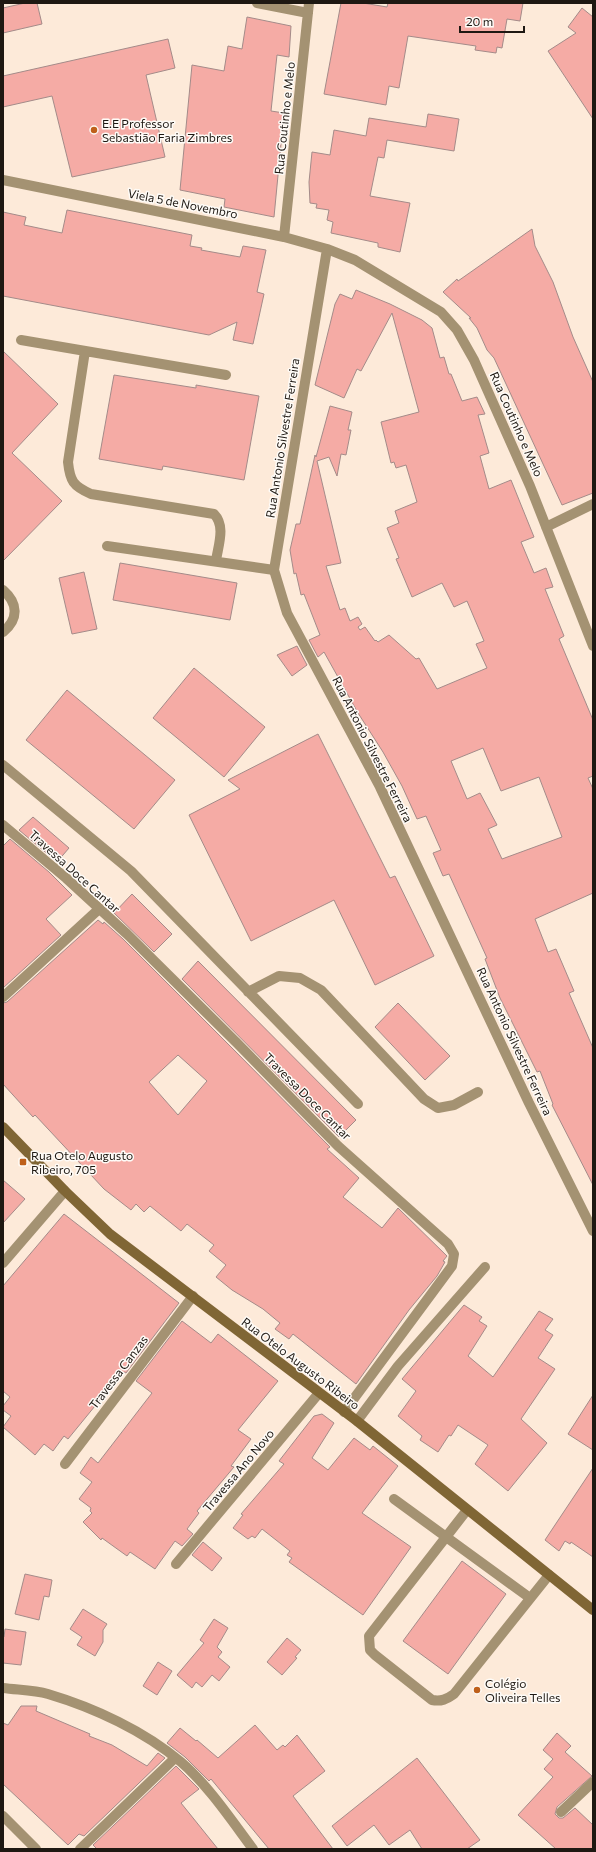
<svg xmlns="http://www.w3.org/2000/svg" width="596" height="1852" font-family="Commissioner,sans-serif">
<rect width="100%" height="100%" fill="#fdead9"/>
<path fill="#f5aba5" stroke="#a48b89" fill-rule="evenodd" d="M 25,3 L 37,3 L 42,24 L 3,33 L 3,8 Z
M 341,3 L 363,3 L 387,7 L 388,3 L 523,3 L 520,21 L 507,19 L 502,48 L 497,47 L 496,53 L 475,50 L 476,46 L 408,36 L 399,88 L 389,86 L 386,105 L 324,94 Z
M 582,8 L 593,17 L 593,119 L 548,51 L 576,33 L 568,27 Z
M 247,17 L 291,26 L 289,57 L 277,55 L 271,111 L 284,113 L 274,217 L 224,207 L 225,199 L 180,190 L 192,65 L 224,71 L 228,46 L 242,49 Z
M 168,39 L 175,68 L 146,75 L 165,157 L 72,177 L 52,96 L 3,107 L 3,76 Z
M 428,114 L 459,119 L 454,151 L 387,140 L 384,158 L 378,157 L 370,196 L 410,203 L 400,252 L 378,247 L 378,243 L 331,233 L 333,222 L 327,220 L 329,210 L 316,208 L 317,204 L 310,203 L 309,182 L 312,152 L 330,155 L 334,130 L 366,136 L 369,118 L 426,127 Z
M 67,210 L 192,235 L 190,246 L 202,248 L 201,250 L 240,257 L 243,246 L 266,250 L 257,292 L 264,294 L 253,344 L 233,340 L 237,322 L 209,335 L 3,296 L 3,212 L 26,217 L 24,225 L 62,233 Z
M 532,229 L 535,246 L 553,282 L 573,337 L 593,382 L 593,493 L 562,505 L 494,358 L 487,350 L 477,328 L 469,318 L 471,318 L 443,292 L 457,279 L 458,281 Z
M 356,290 L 390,304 L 422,320 L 432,328 L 440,358 L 444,357 L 449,374 L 451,374 L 462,401 L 477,397 L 485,414 L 478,415 L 489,453 L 480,456 L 489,489 L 511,480 L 534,537 L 521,542 L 534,573 L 546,568 L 553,587 L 545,589 L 564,636 L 559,639 L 593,720 L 593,776 L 588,778 L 593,789 L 593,893 L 535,919 L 548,952 L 556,949 L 574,991 L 569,993 L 593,1048 L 593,1185 L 552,1105 L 553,1104 L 540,1071 L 537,1072 L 500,998 L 485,959 L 487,958 L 449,874 L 443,876 L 433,853 L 441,850 L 426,816 L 417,819 L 402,786 L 383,752 L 358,713 L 324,652 L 318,657 L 309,640 L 320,635 L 304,594 L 301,595 L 296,573 L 294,574 L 290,550 L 296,524 L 300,524 L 315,455 L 316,457 L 330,406 L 352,412 L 348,430 L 351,430 L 346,455 L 341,454 L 337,476 L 329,457 L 317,461 L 341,563 L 326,566 L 340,610 L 345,608 L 350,621 L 358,617 L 362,624 L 358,627 L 360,630 L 365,627 L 375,641 L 376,640 L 378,642 L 389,635 L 416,659 L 419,658 L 437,689 L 487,668 L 476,644 L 484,641 L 467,601 L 454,607 L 442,583 L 412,597 L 396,559 L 399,558 L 387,528 L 399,523 L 395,511 L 417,502 L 406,465 L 396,468 L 394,462 L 391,463 L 381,422 L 419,412 L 392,313 L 361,371 L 357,369 L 344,398 L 315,385 L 335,304 L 340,294 L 352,299 ZM 483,748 L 501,791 L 539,777 L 562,837 L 502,859 L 488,829 L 497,825 L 480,793 L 467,799 L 451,761 Z
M 3,351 L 58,404 L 12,453 L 62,501 L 3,561 Z
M 114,375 L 196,388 L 196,385 L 259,396 L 244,480 L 163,466 L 162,470 L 99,459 Z
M 120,563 L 237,583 L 230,620 L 113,600 Z
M 84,572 L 97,629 L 72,634 L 59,578 Z
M 297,646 L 307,665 L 292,676 L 277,655 Z
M 194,668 L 265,727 L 224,777 L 153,718 Z
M 67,690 L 175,780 L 134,829 L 26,740 Z
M 318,734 L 390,878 L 395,876 L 434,956 L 375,985 L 334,900 L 251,941 L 189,815 L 240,789 L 228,780 Z
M 33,817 L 69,848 L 57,862 L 19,830 Z
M 10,839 L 49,872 L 72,895 L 46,919 L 61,935 L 3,988 L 3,846 Z
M 132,894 L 172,934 L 154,952 L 114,913 Z
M 98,920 L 103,924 L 104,922 L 123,939 L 232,1048 L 330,1147 L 327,1149 L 359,1178 L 343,1197 L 382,1228 L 398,1208 L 447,1256 L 443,1261 L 445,1262 L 437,1276 L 409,1310 L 356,1384 L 293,1334 L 289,1339 L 275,1329 L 280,1323 L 263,1309 L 232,1290 L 216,1277 L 226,1265 L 209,1251 L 214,1245 L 187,1224 L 181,1231 L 150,1206 L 144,1212 L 136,1204 L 131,1210 L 104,1189 L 35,1115 L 33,1117 L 3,1084 L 3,1003 L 7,1002 ZM 178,1055 L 207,1081 L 178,1115 L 149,1082 Z
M 198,961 L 356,1120 L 339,1137 L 182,979 Z
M 398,1003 L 450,1056 L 425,1080 L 375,1027 Z
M 3,1180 L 25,1199 L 3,1223 Z
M 64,1214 L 179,1303 L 126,1373 L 124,1372 L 113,1384 L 68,1439 L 64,1436 L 53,1451 L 44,1444 L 35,1455 L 3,1427 L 11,1416 L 3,1410 L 3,1406 L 10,1397 L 3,1391 L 3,1286 Z
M 464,1305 L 482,1317 L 479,1321 L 487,1326 L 468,1356 L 493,1377 L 539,1311 L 553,1319 L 545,1330 L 553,1335 L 538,1358 L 555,1369 L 521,1419 L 547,1443 L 508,1491 L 475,1464 L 488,1445 L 458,1425 L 451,1436 L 449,1435 L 438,1452 L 420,1440 L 422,1436 L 398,1416 L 416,1391 L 402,1379 Z
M 182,1321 L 211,1343 L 218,1334 L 278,1381 L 238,1430 L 251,1439 L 231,1466 L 234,1467 L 197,1511 L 199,1513 L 187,1529 L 193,1534 L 182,1546 L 175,1541 L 155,1569 L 130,1552 L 127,1556 L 102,1538 L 101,1540 L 83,1522 L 92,1513 L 90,1511 L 91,1508 L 79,1499 L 92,1482 L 80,1473 L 91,1457 L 98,1463 L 152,1393 L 136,1381 Z
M 593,1395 L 593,1450 L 568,1434 Z
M 322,1414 L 334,1423 L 312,1458 L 328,1470 L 354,1438 L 370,1450 L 373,1446 L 398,1466 L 362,1513 L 411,1547 L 363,1615 L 289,1562 L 292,1558 L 287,1555 L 290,1551 L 262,1529 L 255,1538 L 252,1536 L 248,1539 L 233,1528 L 243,1515 L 241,1514 L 284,1464 L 279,1461 L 314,1416 Z
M 593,1468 L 593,1557 L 571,1542 L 570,1544 L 565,1541 L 559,1551 L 545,1540 Z
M 203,1542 L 222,1558 L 212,1571 L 192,1555 Z
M 462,1561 L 506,1594 L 448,1674 L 403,1641 Z
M 25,1574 L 52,1580 L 49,1597 L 44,1596 L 39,1620 L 15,1614 Z
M 83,1609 L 107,1624 L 103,1630 L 103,1642 L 95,1656 L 77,1645 L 82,1637 L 70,1629 Z
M 214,1619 L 228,1628 L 217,1647 L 222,1652 L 218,1657 L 230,1667 L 219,1681 L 212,1675 L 202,1687 L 196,1682 L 192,1688 L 177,1675 L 204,1643 L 200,1640 Z
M 5,1629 L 26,1632 L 21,1665 L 3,1663 L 3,1637 L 4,1637 Z
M 287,1638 L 301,1650 L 295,1657 L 297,1658 L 282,1675 L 267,1662 Z
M 158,1662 L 172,1671 L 157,1695 L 143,1686 Z
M 21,1706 L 37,1706 L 36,1711 L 90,1734 L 89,1736 L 112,1745 L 147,1766 L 158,1753 L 165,1758 L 84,1836 L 79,1834 L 68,1845 L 3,1784 L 3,1723 L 8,1725 Z
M 255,1725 L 277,1750 L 283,1745 L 285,1747 L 297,1735 L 325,1771 L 293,1796 L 333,1849 L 269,1849 L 211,1779 L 209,1781 L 185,1757 L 167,1743 L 180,1728 L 196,1741 L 197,1740 L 218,1758 Z
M 557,1733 L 571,1746 L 565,1752 L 592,1776 L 557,1807 L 555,1814 L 559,1818 L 563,1818 L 575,1808 L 593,1825 L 593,1849 L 556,1849 L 518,1815 L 553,1777 L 544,1769 L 553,1759 L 543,1750 Z
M 417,1758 L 480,1840 L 467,1849 L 422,1849 L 410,1830 L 389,1845 L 374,1825 L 347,1846 L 332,1826 Z
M 176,1766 L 199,1789 L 181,1803 L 218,1849 L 97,1849 L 93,1845 Z"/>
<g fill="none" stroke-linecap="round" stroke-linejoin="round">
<path stroke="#a49272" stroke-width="10" d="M 21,340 L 226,375
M 85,351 L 68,462 C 70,481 73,486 91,494 L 214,514 C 226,526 218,546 216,561
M 107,546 L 274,570
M 3,997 L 99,909
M 394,1499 L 530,1598
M 467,1510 L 369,1636 L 370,1650 L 375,1655 L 432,1700 C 441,1702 447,1699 454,1694 L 549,1575
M 80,1849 L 175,1758"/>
<path stroke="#a49272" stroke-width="10" d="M 257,3 L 308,13
M 3,180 L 284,237 L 327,249 L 355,260 L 441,312 L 457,330 L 474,360 L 530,486 L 593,646
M 284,237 L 309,3
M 327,249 L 277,552 L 274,570 L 287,613 L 380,787 L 529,1103 L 593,1231
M 546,527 L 593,504
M 3,590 C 18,603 19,619 3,632
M 3,765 L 131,871 L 358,1104
M 3,825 L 66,878 L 127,934 L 237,1043 L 338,1146 L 448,1244 L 454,1254 L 452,1266 L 344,1412
M 248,992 L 279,976 L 300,978 L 321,990 L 424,1099 L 438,1108 L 454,1105 L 478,1092
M 3,1263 L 65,1191
M 357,1421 L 398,1366 L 485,1267
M 65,1464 L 193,1296
M 176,1564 L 319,1393
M 3,1688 C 18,1690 34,1690 48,1694 C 95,1708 144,1731 181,1762 C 208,1785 232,1821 253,1849
M 561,1812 L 593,1782
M 3,1816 L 36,1849"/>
<path stroke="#806635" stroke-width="10" d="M 3,1127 L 65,1191 L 110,1234 L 357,1421 L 593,1610"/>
</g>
<g fill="#bf601a" stroke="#fefbf7" stroke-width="1.5">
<circle cx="94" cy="130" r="4"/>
<rect x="19" y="1158" width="8" height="8" rx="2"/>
<circle cx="477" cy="1690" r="4"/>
</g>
<g text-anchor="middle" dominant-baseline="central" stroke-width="3" stroke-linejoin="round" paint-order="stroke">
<g font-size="12" fill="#1e1812" stroke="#fefbf7">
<text transform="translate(284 118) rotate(-84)">Rua Coutinho e Melo</text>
<text transform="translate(183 203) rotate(11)">Viela 5 de Novembro</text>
<text transform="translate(517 424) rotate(66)">Rua Coutinho e Melo</text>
<text transform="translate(282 438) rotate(-81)">Rua Antonio Silvestre Ferreira</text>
<text transform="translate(373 749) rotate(63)">Rua Antonio Silvestre Ferreira</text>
<text transform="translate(75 871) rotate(42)">Travessa Doce Cantar</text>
<text transform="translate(515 1041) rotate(65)">Rua Antonio Silvestre Ferreira</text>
<text transform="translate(308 1096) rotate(45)">Travessa Doce Cantar</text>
<text transform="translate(301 1363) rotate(37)">Rua Otelo Augusto Ribeiro</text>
<text transform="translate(118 1372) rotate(-53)">Travessa Canzas</text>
<text transform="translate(238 1470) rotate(-50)">Travessa Ano Novo</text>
</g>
<g font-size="12" fill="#1e1812" stroke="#fefbf7" text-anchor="start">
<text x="102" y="123">E.E Professor<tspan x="102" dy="14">Sebastião Faria Zimbres</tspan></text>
<text x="31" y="1155">Rua Otelo Augusto<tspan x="31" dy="14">Ribeiro, 705</tspan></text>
<text x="485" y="1683">Colégio<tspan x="485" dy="14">Oliveira Telles</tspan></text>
</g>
</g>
<rect width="596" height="1852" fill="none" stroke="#1e1812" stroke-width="8"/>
<path d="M460 26v6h64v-6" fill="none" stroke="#1e1812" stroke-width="2"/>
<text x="466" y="26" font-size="12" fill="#1e1812" stroke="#fefbf7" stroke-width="3" paint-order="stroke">20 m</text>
</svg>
